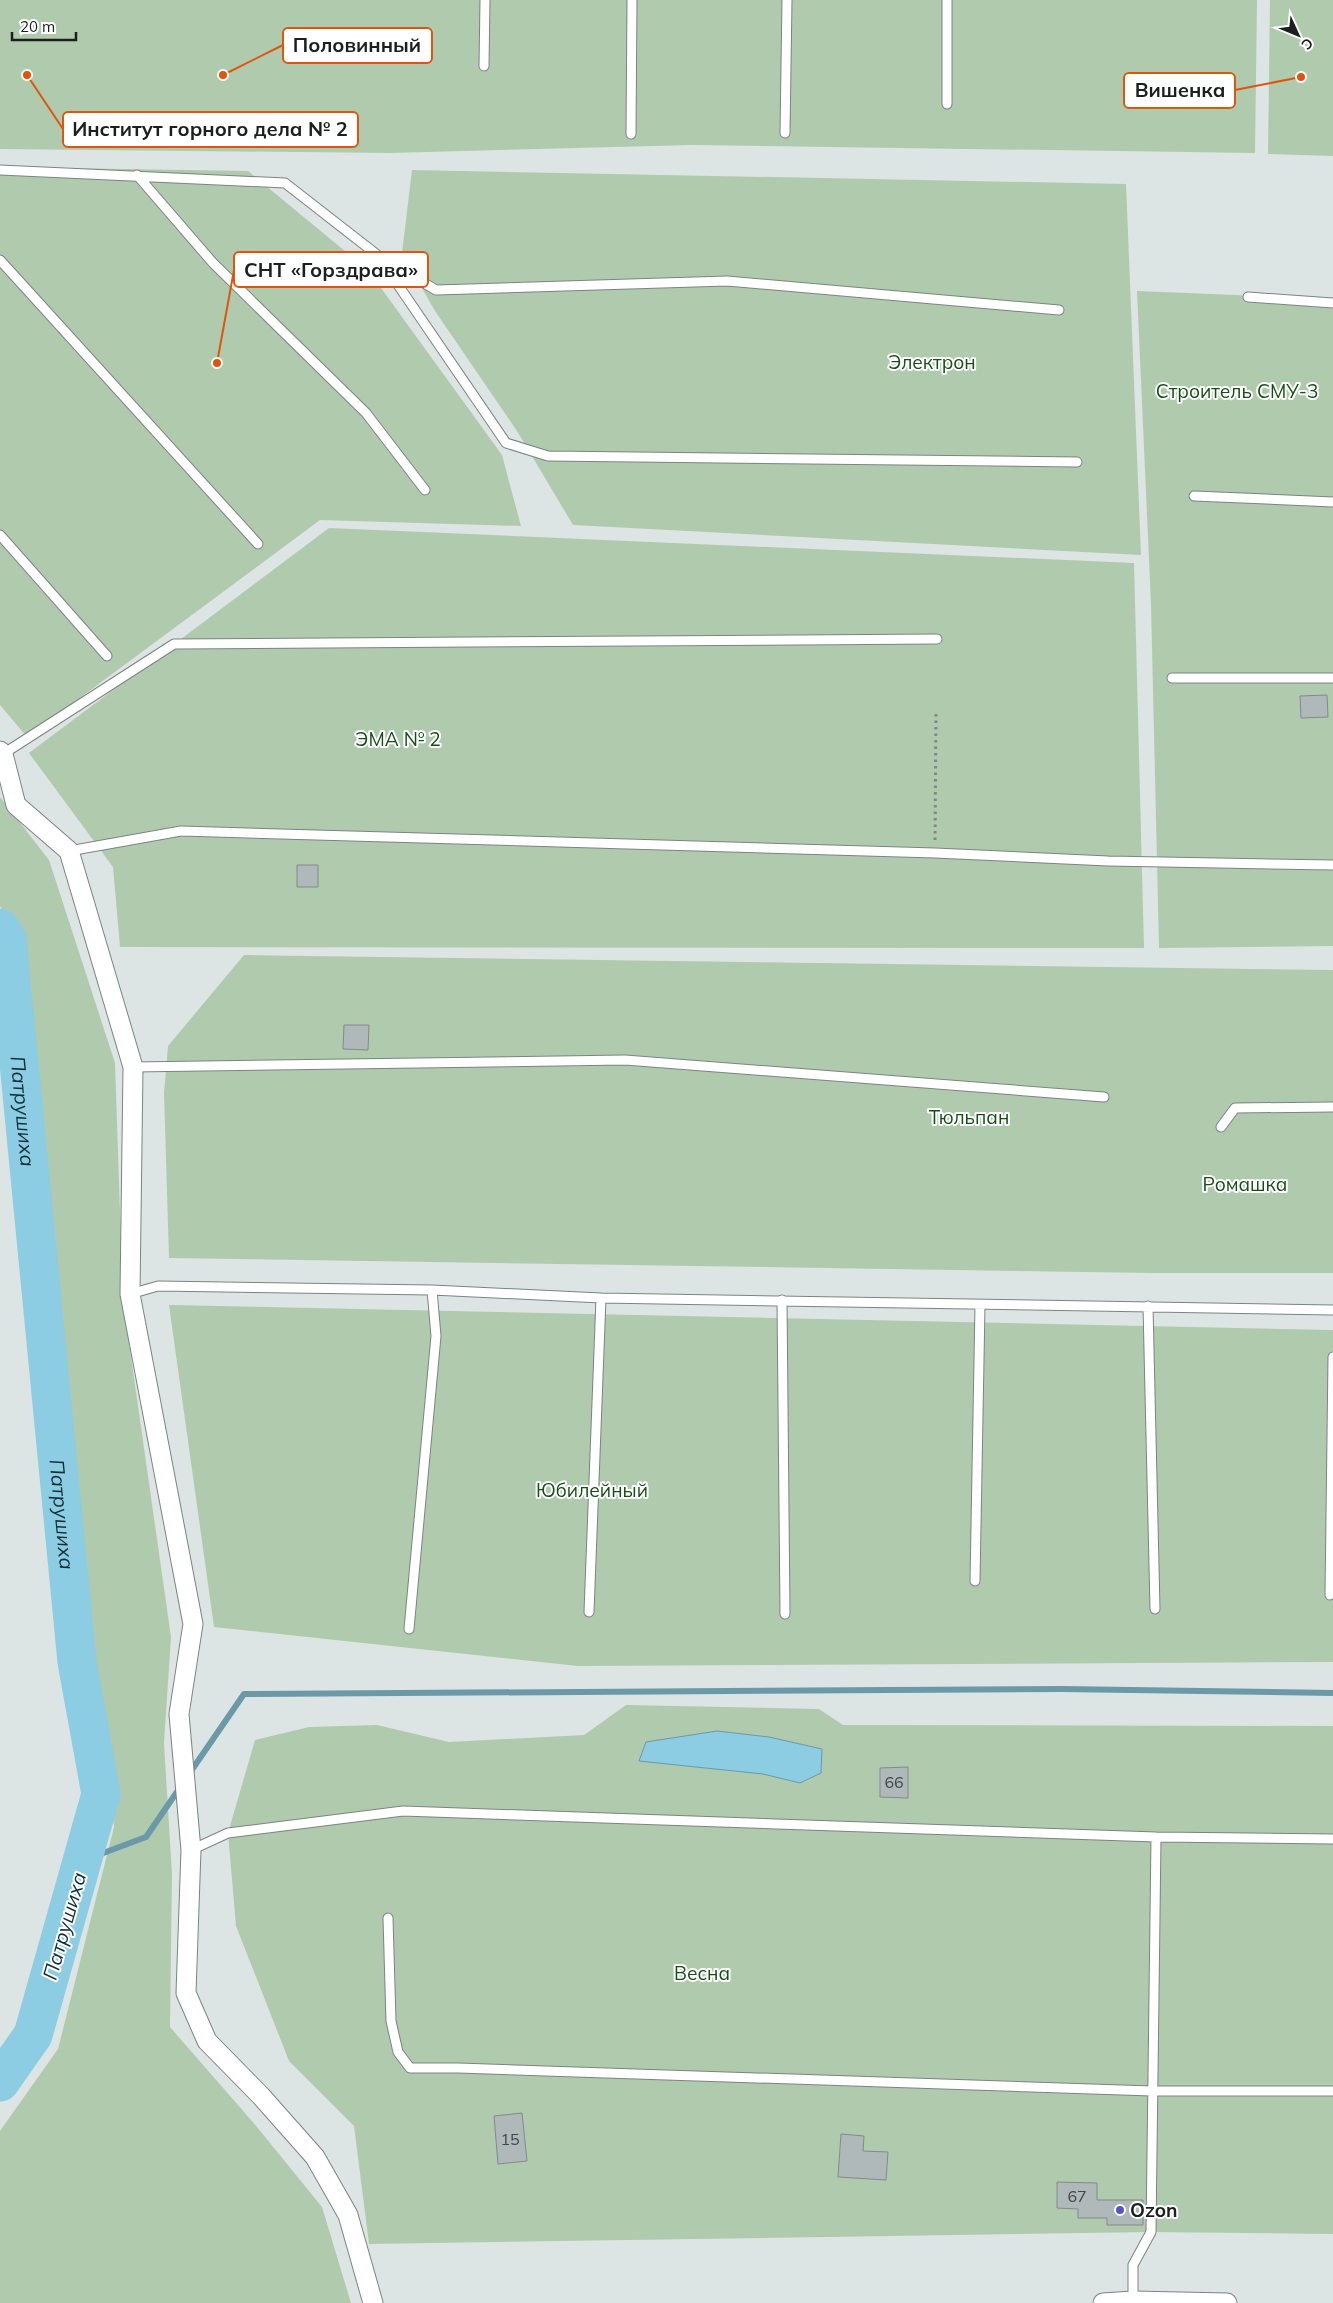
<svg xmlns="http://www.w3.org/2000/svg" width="1333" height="2303" font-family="Mulish,sans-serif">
<rect width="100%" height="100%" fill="#dce5e3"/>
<path fill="#b0caae" d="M 0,0 L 1257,0 L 1255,153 L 692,145 L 390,153 L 0,149 Z
M 1270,0 L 1333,0 L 1333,156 L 1268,154 Z
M 0,167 L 248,171 L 368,270 L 502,455 L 521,526 L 320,520 L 27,737 L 0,705 Z
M 412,170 L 1126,184 L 1141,555 L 573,525 L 517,431 L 435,311 L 402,253 Z
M 1137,291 L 1333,299 L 1333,946 L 1159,948 L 1151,604 Z
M 329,528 L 1134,563 L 1144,948 L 120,947 L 113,867 L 29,753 Z
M 0,797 L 49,860 L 115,1063 L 123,1301 L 171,1637 L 164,1743 L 172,1874 L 170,2027 L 257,2127 L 322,2207 L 351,2303 L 0,2303 L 0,2131 L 58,2049 L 114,1827 L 58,1351 L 20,936 L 0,906 Z
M 244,955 L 1333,970 L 1333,1273 L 1154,1273 L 169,1258 L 164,1093 L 168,1046 Z
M 169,1305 L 1333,1330 L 1333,1662 L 578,1666 L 214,1627 Z
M 626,1705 L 819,1709 L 843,1725 L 1333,1726 L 1333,2234 L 1151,2232 L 369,2244 L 354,2126 L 289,2061 L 236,1926 L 228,1833 L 255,1740 L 309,1727 L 377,1725 L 449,1742 L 584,1735 Z"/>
<path fill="#8dcde3" stroke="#6b99a8" d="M 717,1731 L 769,1737 L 822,1749 L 821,1773 L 800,1783 L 763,1774 L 639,1761 L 646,1742 Z"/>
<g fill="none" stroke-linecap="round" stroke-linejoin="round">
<path stroke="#6b99a8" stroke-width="6" d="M 189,1774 L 244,1694 L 1061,1689 L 1333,1693
M 82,1861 L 146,1837 L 181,1786"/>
<path stroke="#8dcde3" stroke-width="39" id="s1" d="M 0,928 L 7,939 L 77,1662 L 101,1794 L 33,2035 L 0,2082"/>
</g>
<path fill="#b0b9ba" stroke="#828a8b" d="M 1327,695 L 1328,717 L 1301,718 L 1300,696 Z
M 297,865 L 318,865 L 318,887 L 297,887 Z
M 344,1025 L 369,1025 L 368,1050 L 343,1049 Z
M 908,1767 L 908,1798 L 880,1797 L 880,1768 Z
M 522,2113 L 527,2161 L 498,2164 L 494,2116 Z
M 841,2134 L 864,2136 L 863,2151 L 888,2152 L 886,2180 L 838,2177 Z
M 1057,2182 L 1097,2183 L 1097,2200 L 1143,2200 L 1143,2225 L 1107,2225 L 1107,2218 L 1078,2218 L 1078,2209 L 1057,2208 Z"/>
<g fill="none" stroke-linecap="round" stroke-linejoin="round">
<g stroke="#7c8482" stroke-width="11">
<path id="service" d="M 484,66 L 485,0
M 947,104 L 947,0
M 785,133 L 787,0
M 631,134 L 632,0
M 0,170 L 285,183 L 380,257 L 436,290 L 727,281 L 1059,310
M 137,175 L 213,263 L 366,413 L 425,490
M 0,260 L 258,544
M 381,260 L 506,443 L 548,456 L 1077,462
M 1248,297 L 1333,303
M 1194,496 L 1333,502
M 0,535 L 107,656
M 1172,678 L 1333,678
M 3,754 L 174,644 L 937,639
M 69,851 L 181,831 L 935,853 L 1108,861 L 1333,865
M 133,1067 L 625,1060 L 1104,1097
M 1221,1127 L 1235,1108 L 1333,1107
M 130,1294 L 158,1286 L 432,1290 L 601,1298 L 1333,1310
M 782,1300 L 785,1614
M 1148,1306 L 1155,1609
M 975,1581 L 980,1305
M 1330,1595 L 1333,1357
M 589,1612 L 601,1298
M 409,1629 L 436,1336 L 432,1290
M 191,1850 L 228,1833 L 403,1811 L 1156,1837 L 1333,1839
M 388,1918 L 391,2021 L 398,2052 L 410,2068 L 458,2068 L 1152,2091 L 1333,2091
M 1133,2301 L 1133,2265 L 1151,2232 L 1156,1837"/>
</g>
<g stroke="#7c8482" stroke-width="21">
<path id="minor" d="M 0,751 L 3,754 L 16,805 L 69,851 L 133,1067 L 130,1294 L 193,1624 L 179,1714 L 191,1850 L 186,1993 L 207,2041 L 261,2096 L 315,2157 L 348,2215 L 373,2303
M 1103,2303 L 1133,2301 L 1227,2303"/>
</g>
<path stroke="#808785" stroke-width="3" stroke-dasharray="2.5 4" stroke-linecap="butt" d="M 935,840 L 936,713"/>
<use href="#service" stroke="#fff" stroke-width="9"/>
<use href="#minor" stroke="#fff" stroke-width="19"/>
</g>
<circle fill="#5853cb" stroke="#fff" stroke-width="2" cx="1120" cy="2210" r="5"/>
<g text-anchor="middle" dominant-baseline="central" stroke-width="4" stroke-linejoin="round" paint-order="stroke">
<g font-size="16" fill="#404645">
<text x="894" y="1782">66</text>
<text x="510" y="2139">15</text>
<text x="1077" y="2196">67</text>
</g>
<g font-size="19" fill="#174e18" stroke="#fff">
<text x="932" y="362">Электрон</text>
<text x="1237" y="391">Строитель СМУ-3</text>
<text x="398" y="739">ЭМА № 2</text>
<text x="969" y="1117">Тюльпан</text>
<text x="1245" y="1184">Ромашка</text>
<text x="592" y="1490">Юбилейный</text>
<text x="702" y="1973">Весна</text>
</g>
<g font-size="19" font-weight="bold" fill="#1b1f1e" stroke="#fff" text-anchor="start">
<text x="1130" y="2210">Ozon</text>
</g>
<g font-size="20" font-style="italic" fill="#0f2f38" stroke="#fff">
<text stroke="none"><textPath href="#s1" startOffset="186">Патрушиха</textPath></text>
<text stroke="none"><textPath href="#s1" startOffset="591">Патрушиха</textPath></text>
<text transform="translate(64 1926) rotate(-74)">Патрушиха</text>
</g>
</g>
<path fill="none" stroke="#de560d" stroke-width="2" d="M223 75L283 45M1301 77L1235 90M27 75L63 129M217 363L234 270"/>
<g fill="#de560d" stroke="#fff" stroke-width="2">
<circle cx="223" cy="75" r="5"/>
<circle cx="1301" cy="77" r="5"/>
<circle cx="27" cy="75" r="5"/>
<circle cx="217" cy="363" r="5"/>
</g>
<g fill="#fff" stroke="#de560d" stroke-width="2">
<rect x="283" y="28" width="149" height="35" rx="5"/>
<rect x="1124" y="73" width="111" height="35" rx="5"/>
<rect x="63" y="112" width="295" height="35" rx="5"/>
<rect x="234" y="252" width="194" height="35" rx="5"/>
</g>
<g font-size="20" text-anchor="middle" font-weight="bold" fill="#1b1f1e">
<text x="357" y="52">Половинный</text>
<text x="1180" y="97">Вишенка</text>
<text x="210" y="136">Институт горного дела № 2</text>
<text x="331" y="277">СНТ «Горздрава»</text>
</g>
<g transform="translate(1298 35) rotate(134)" stroke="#ffffff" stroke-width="4" paint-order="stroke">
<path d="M0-4L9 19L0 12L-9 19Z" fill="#1b1f1e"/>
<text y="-8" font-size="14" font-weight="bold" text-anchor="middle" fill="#1b1f1e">С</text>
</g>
<path d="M12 32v8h64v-8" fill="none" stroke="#1b1f1e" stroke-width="2.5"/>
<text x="20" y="32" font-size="15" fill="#1b1f1e" stroke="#ffffff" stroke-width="4" paint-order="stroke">20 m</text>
</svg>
